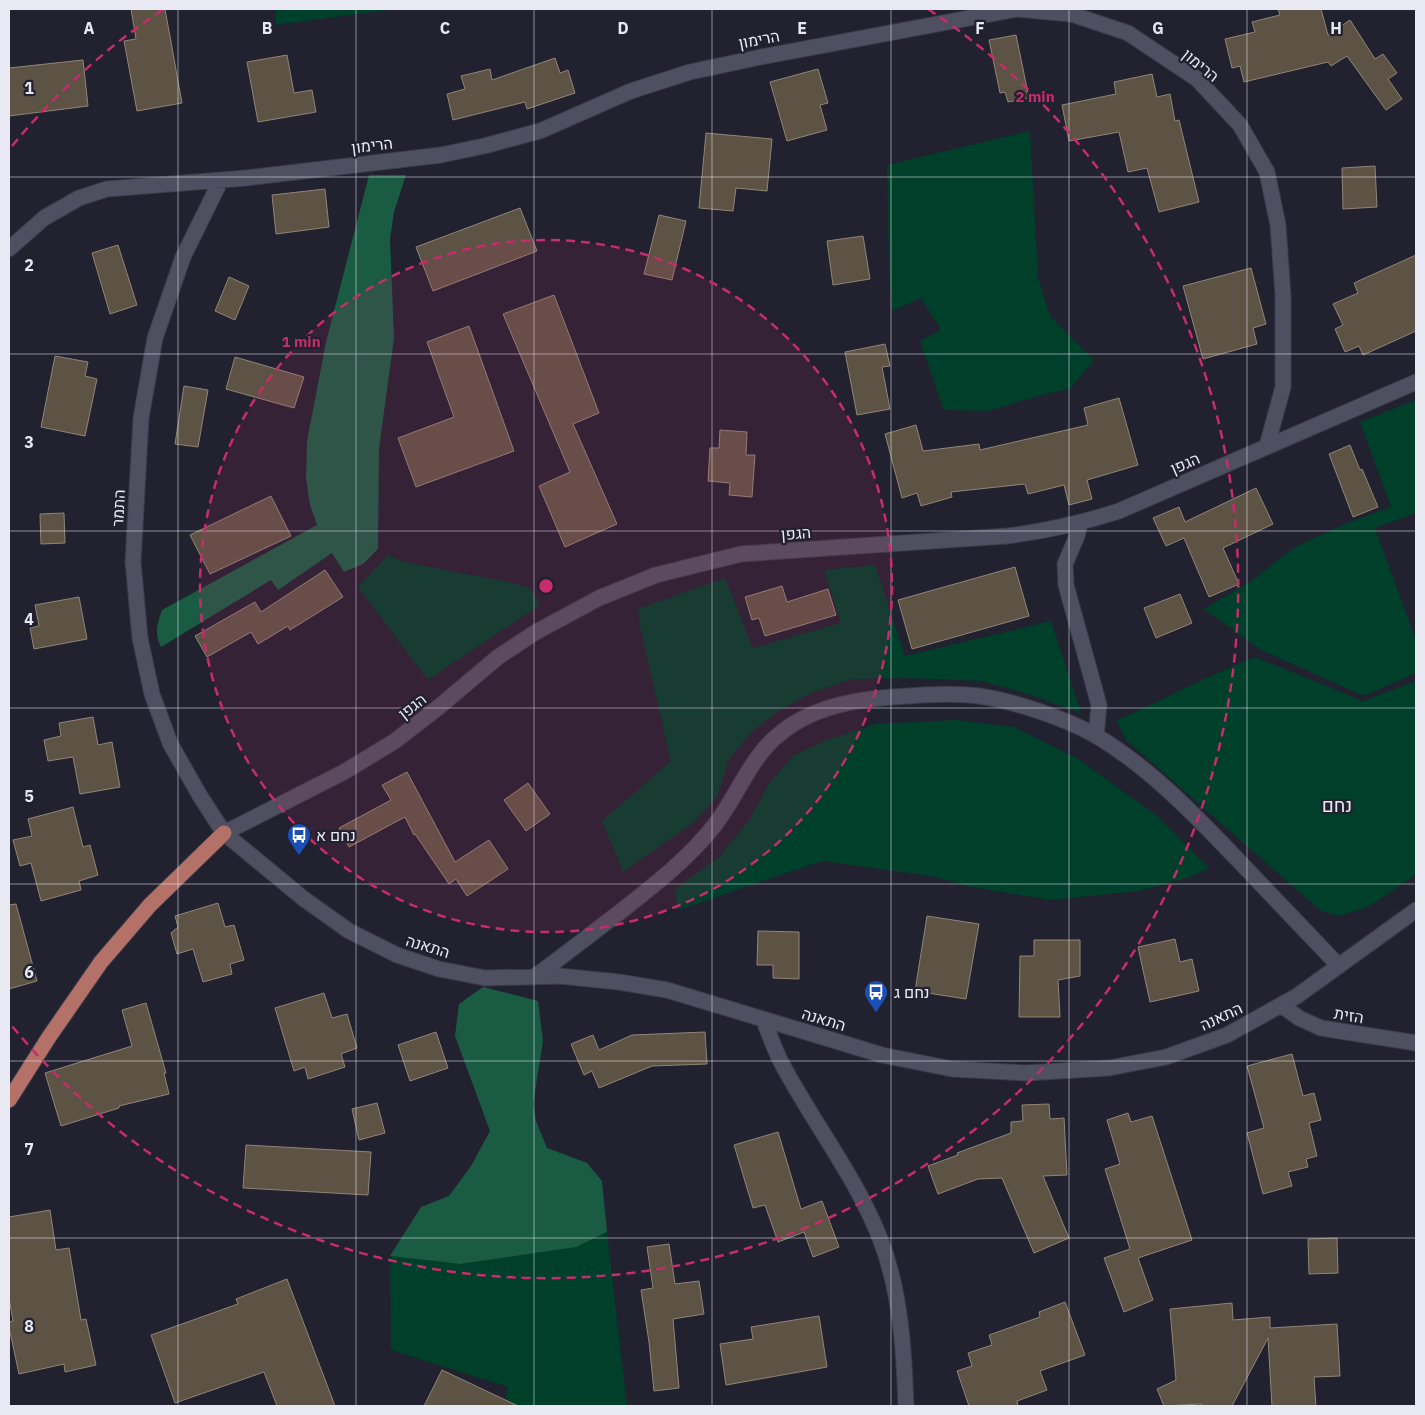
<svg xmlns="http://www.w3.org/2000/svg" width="1425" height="1415" font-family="'IBM Plex Sans',Heebo,sans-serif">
<rect width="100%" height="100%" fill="#212130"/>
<path fill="#003f2a" d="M 276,9 L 396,9 L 276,25 Z
M 1030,131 L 1038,277 L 1050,316 L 1094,360 L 1071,388 L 1031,398 L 989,411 L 944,410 L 920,341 L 941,330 L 921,298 L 892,311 L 889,269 L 887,165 Z
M 1416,400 L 1416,513 L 1375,528 L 1416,640 L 1416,673 L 1364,696 L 1261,650 L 1204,609 L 1251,581 L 1295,547 L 1347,523 L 1391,507 L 1360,422 Z
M 388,555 L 404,562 L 513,583 L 531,589 L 540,605 L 428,680 L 358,587 Z
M 875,565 L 905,656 L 1051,621 L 1081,713 L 1031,695 L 981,681 L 905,678 L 852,679 L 814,692 L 777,712 L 752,732 L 729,759 L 717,797 L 693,823 L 623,872 L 602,821 L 671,761 L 640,627 L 638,609 L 725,578 L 753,648 L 841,623 L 824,570 Z
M 1255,657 L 1363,701 L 1416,681 L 1416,875 L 1370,906 L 1339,916 L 1321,911 L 1125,739 L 1117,720 C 1164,700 1208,675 1255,657 Z
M 956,720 L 1014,727 L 1080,760 L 1156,815 L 1209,868 L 1190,877 L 1139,891 L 1051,900 L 971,887 L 931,876 L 822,861 L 678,910 L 675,889 L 718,858 L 750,819 L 769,783 L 794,755 L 824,741 L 876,724 Z
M 607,1232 L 627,1406 L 504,1406 L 508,1387 L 391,1350 L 390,1256 L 460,1264 L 576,1247 Z"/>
<path fill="#1a5c43" d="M 369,175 L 406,175 L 394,212 L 390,239 L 394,338 L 379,449 L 378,549 L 363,564 L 344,572 L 332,553 L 278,590 L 271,580 L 161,647 C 154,632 157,625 162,610 L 317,525 L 310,505 L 306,478 L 307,441 L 326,342 Z
M 483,987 L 538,1001 L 543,1041 L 533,1104 L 536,1121 L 547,1148 L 587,1163 L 602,1181 L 607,1232 L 576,1247 L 460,1264 L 390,1256 L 421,1207 L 449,1196 L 471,1166 L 490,1131 L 455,1036 L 459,1004 Z"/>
<path fill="#5d5344" stroke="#918576" d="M 131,9 L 165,9 L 182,103 L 137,111 L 124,41 L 136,39 Z
M 1278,9 L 1321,9 L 1328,35 L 1350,20 L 1375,59 L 1383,54 L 1397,73 L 1388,79 L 1402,99 L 1386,110 L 1347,56 L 1331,66 L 1328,62 L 1244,82 L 1240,66 L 1232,68 L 1225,39 L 1255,32 L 1252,22 L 1280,15 Z
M 1016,35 L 1029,98 L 1008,102 L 1005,92 L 1000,93 L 989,40 Z
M 287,55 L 294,93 L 312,90 L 316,112 L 258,122 L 247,62 Z
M 555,58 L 560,73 L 568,70 L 575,93 L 527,109 L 525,102 L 453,120 L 447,94 L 465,89 L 461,76 L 490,69 L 492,80 Z
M 83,60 L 88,106 L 9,116 L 9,68 Z
M 818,69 L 828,103 L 820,105 L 827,130 L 787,141 L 770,82 Z
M 1152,74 L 1157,97 L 1170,94 L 1175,121 L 1179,120 L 1199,202 L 1159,212 L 1147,168 L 1128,172 L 1119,132 L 1069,141 L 1062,105 L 1116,94 L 1114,82 Z
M 706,133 L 772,139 L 767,191 L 736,188 L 733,211 L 699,208 Z
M 1375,166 L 1377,207 L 1343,209 L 1342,168 Z
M 325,189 L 329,227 L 276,234 L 272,195 Z
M 520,208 L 537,251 L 433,291 L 416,247 Z
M 659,215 L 686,221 L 672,280 L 644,274 Z
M 863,236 L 870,279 L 833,285 L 827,241 Z
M 118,245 L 137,305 L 110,314 L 92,253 Z
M 1416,255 L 1416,331 L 1363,355 L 1359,346 L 1345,352 L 1335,329 L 1343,325 L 1333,304 L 1358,293 L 1354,283 Z
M 1251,268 L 1266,324 L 1253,328 L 1257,344 L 1203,359 L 1183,286 Z
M 229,277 L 249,286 L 235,320 L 215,311 Z
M 554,295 L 599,413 L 573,424 L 617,524 L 565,547 L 539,486 L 570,472 L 503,314 Z
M 469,326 L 514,451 L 416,487 L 398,438 L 454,417 L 427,342 Z
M 885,344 L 890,366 L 882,367 L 890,409 L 857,415 L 845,352 Z
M 55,356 L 88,362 L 85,376 L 97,379 L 85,436 L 41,427 Z
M 235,357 L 304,377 L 294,408 L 226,389 Z
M 184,386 L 208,390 L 198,447 L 175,444 Z
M 1119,398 L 1138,465 L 1087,480 L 1092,499 L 1069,505 L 1064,485 L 1028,494 L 1025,484 L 951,492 L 952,497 L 921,506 L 917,493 L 902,498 L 885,434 L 916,425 L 923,451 L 979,444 L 980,450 L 1088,425 L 1084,408 Z
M 720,430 L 747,432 L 746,455 L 755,455 L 752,497 L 729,495 L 730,483 L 708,481 L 710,448 L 719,448 Z
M 1350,445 L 1360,470 L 1362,469 L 1378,507 L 1353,517 L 1329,454 Z
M 1256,488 L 1273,524 L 1223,548 L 1239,584 L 1209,597 L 1184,538 L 1166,546 L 1153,518 L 1179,507 L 1185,522 Z
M 271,496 L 291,536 L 210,574 L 190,535 Z
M 64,513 L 65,543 L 41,544 L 40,514 Z
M 1015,567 L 1029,616 L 912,649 L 898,600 Z
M 325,570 L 343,597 L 290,630 L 288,626 L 258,644 L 251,632 L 207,657 L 195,636 L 255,602 L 261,612 Z
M 782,586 L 787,602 L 828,589 L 836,615 L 765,636 L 759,618 L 752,620 L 745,597 Z
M 1180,594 L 1192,623 L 1156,638 L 1144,608 Z
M 79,597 L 87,639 L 34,649 L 30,628 L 39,626 L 35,605 Z
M 93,717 L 98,745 L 112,742 L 120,787 L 80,794 L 73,757 L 48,761 L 44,740 L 61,736 L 59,723 Z
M 407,772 L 455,862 L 489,840 L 508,869 L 467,896 L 456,879 L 449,884 L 415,834 L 414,835 L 405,817 L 349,847 L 339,828 L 391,800 L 382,785 Z
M 528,783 L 550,814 L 526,831 L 504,800 Z
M 73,807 L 83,847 L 90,845 L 98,875 L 79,881 L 81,890 L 41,901 L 31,863 L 20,866 L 13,840 L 32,836 L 28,819 Z
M 218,903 L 225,927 L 234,925 L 244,960 L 230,964 L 232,974 L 203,982 L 193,949 L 177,954 L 171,933 L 178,927 L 175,916 Z
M 16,904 L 37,981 L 9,989 L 9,905 Z
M 927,916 L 979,924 L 966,999 L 915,991 Z
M 758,931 L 799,932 L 799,979 L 773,978 L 773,965 L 757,965 Z
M 1175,939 L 1180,962 L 1192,959 L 1199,991 L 1150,1002 L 1138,947 Z
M 1034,940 L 1080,940 L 1080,976 L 1058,980 L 1060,1017 L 1019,1017 L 1020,956 L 1034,956 Z
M 324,993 L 332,1018 L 347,1014 L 357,1048 L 341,1054 L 345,1067 L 308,1079 L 305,1067 L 294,1071 L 275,1008 Z
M 146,1003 L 166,1073 L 164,1073 L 169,1094 L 119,1106 L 119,1108 L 61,1126 L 45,1073 L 132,1046 L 122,1010 Z
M 436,1032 L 448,1068 L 410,1081 L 398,1045 Z
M 705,1032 L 707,1064 L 652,1066 L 599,1088 L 592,1071 L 584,1075 L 571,1044 L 593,1035 L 599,1050 L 632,1035 Z
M 1292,1054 L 1303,1096 L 1314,1093 L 1321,1120 L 1309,1123 L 1317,1156 L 1306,1159 L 1308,1167 L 1288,1172 L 1292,1186 L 1263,1194 L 1247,1133 L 1264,1128 L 1247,1066 Z
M 377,1103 L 385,1133 L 359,1140 L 352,1109 Z
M 1049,1104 L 1050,1119 L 1064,1118 L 1067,1175 L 1043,1176 L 1069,1238 L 1034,1253 L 1002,1178 L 978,1179 L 938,1194 L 928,1166 L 958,1155 L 957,1153 L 1011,1133 L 1011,1122 L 1023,1121 L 1022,1105 Z
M 1128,1113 L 1131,1122 L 1152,1116 L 1192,1240 L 1138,1258 L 1153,1300 L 1124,1312 L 1104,1258 L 1130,1249 L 1105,1169 L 1120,1164 L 1107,1120 Z
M 778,1132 L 801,1209 L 822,1201 L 839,1247 L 813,1257 L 804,1232 L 778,1242 L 765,1205 L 753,1208 L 734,1145 Z
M 246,1145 L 371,1152 L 368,1195 L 243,1188 Z
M 50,1210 L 56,1250 L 69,1248 L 81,1320 L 86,1319 L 96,1365 L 65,1372 L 64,1364 L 19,1374 L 9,1327 L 9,1322 L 13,1321 L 9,1298 L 9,1217 Z
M 1337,1238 L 1338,1273 L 1309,1274 L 1308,1239 Z
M 669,1244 L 675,1284 L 699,1281 L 704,1314 L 673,1319 L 679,1388 L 654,1391 L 649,1342 L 641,1290 L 653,1288 L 647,1247 Z
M 287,1279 L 335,1406 L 277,1406 L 264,1372 L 175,1403 L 151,1335 L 238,1304 L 236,1299 Z
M 1065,1302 L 1085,1355 L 1040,1371 L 1047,1390 L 1017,1401 L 1018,1406 L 969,1406 L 957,1371 L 972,1366 L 968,1353 L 992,1345 L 989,1335 L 1040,1317 L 1039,1312 Z
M 1232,1303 L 1233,1320 L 1270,1317 L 1270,1328 L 1337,1324 L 1340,1376 L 1314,1377 L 1316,1406 L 1272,1406 L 1268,1338 L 1232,1406 L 1204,1406 L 1200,1404 L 1164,1406 L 1157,1389 L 1176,1380 L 1170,1309 Z
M 819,1316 L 827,1367 L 726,1385 L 720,1344 L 753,1339 L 751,1327 Z
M 442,1370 L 518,1406 L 424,1406 Z"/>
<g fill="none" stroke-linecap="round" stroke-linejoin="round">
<g stroke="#3c3c48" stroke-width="17">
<path id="minor" d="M 221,180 L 183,257 L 155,338 L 141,418 L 133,562 L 140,638 L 152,694 L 170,743 L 200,796 L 224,833 L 304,899 L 349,931 L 397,955 L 439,969 L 485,978 L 559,976 L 619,982 L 667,990 L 882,1055 L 952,1069 L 1026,1073 L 1109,1068 L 1166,1057 L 1227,1035 L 1297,996 L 1416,910
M 9,249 L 44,218 L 79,198 L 107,189 L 246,178 L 441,155 L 484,146 L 540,131 L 631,91 L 690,72 L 761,57 L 1017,9 L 1071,14 L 1128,33 L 1197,79 L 1240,125 L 1267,172 L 1278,225 L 1283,295 L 1283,387 L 1267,446
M 1080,523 L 1077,536 L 1065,564 L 1066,585 L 1099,705 L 1096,736
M 224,833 L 344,772 L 395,741 L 440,706 L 498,657 L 536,632 L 599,598 L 656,575 L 741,554 L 1007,536 C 1046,531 1082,523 1119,511 L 1416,382
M 534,977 C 563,956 591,934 620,912 C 653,886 687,860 714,826 C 738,796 750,756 782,732 C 817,704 865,698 908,696 C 931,694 956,693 979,696 C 1014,701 1064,718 1095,735 C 1149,767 1194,814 1237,859 C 1271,895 1305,930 1339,966
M 1281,1005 L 1299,1018 L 1321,1028 L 1416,1043
M 763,1019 C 769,1033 774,1048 781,1062 C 813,1123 856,1176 881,1241 C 901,1294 904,1351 906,1406"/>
</g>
<g stroke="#3c3c48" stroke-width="17">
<path id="major" d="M 9,1100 L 49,1037 L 101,962 L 150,905 L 224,833"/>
</g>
<use href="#minor" stroke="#4e4f60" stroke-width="15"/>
<use href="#major" stroke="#b47168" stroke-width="15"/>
</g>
<path fill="none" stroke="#e8e9f3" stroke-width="1" stroke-opacity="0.55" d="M 178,9 L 178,1406M 356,9 L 356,1406M 534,9 L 534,1406M 712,9 L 712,1406M 891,9 L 891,1406M 1069,9 L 1069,1406M 1247,9 L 1247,1406M 9,177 L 1416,177M 9,354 L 1416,354M 9,531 L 1416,531M 9,708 L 1416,708M 9,884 L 1416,884M 9,1061 L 1416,1061M 9,1238 L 1416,1238"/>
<circle cx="546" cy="586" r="346" fill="#c62d6a" fill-opacity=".12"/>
<g fill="none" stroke="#c62d6a" stroke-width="2.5" stroke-dasharray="9 6">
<circle cx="546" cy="586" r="346"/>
<path d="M12 146A692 692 0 0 1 164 9M928 9A692 692 0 1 1 12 1026"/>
</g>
<defs>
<g id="bus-pin" transform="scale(1.25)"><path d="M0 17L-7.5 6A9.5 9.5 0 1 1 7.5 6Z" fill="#1a4fb4" stroke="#212130"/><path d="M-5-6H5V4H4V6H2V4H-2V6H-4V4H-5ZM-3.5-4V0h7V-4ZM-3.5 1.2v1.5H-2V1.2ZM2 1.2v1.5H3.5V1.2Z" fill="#fff"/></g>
</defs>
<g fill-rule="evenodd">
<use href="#bus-pin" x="299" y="835"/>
<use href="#bus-pin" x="876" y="992"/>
</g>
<g text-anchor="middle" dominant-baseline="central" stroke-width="4.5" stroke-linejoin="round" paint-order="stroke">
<g font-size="16" fill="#e8e9f3" stroke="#212130">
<text transform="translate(759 39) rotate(-11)">הרימון</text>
<text transform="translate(1201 65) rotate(39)">הרימון</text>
<text transform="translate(372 145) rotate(-7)">הרימון</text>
<text transform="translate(1185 463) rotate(-23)">הגפן</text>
<text transform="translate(118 508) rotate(-87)">התמר</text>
<text transform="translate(796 533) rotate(-4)">הגפן</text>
<text transform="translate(412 706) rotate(-38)">הגפן</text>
<text transform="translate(428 946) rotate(17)">התאנה</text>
<text transform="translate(1349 1015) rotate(10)">הזית</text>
<text transform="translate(1221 1016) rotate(-25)">התאנה</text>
<text transform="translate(824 1019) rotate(17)">התאנה</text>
</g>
<g font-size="16" fill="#e8e9f3" stroke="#212130" text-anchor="start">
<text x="316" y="835">נחם א</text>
<text x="894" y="992">נחם ג</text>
</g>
<g font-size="19" fill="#e8e9f3" stroke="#212130">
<text x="1337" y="805">נחם</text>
</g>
</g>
<g font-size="16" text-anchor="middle" font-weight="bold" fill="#e8e9f3" stroke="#212130" stroke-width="4.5" stroke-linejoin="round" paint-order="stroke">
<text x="89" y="34">A</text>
<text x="267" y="34">B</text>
<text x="445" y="34">C</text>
<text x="623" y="34">D</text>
<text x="802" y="34">E</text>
<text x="980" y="34">F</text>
<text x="1158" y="34">G</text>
<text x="1336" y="34">H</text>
<text x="29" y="94">1</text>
<text x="29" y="271">2</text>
<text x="29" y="448">3</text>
<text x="29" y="625">4</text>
<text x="29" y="802">5</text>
<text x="29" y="978">6</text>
<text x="29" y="1155">7</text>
<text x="29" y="1332">8</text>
</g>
<circle cx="546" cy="586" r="8" fill="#c62d6a" stroke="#212130" stroke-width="2.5"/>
<g font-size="15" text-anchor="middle" font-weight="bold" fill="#c62d6a" stroke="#212130" stroke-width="4.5" stroke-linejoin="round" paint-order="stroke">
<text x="1035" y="102">2 min</text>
<text x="301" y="347">1 min</text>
</g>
<rect width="1425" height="1415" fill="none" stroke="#e8e9f3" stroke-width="20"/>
</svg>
